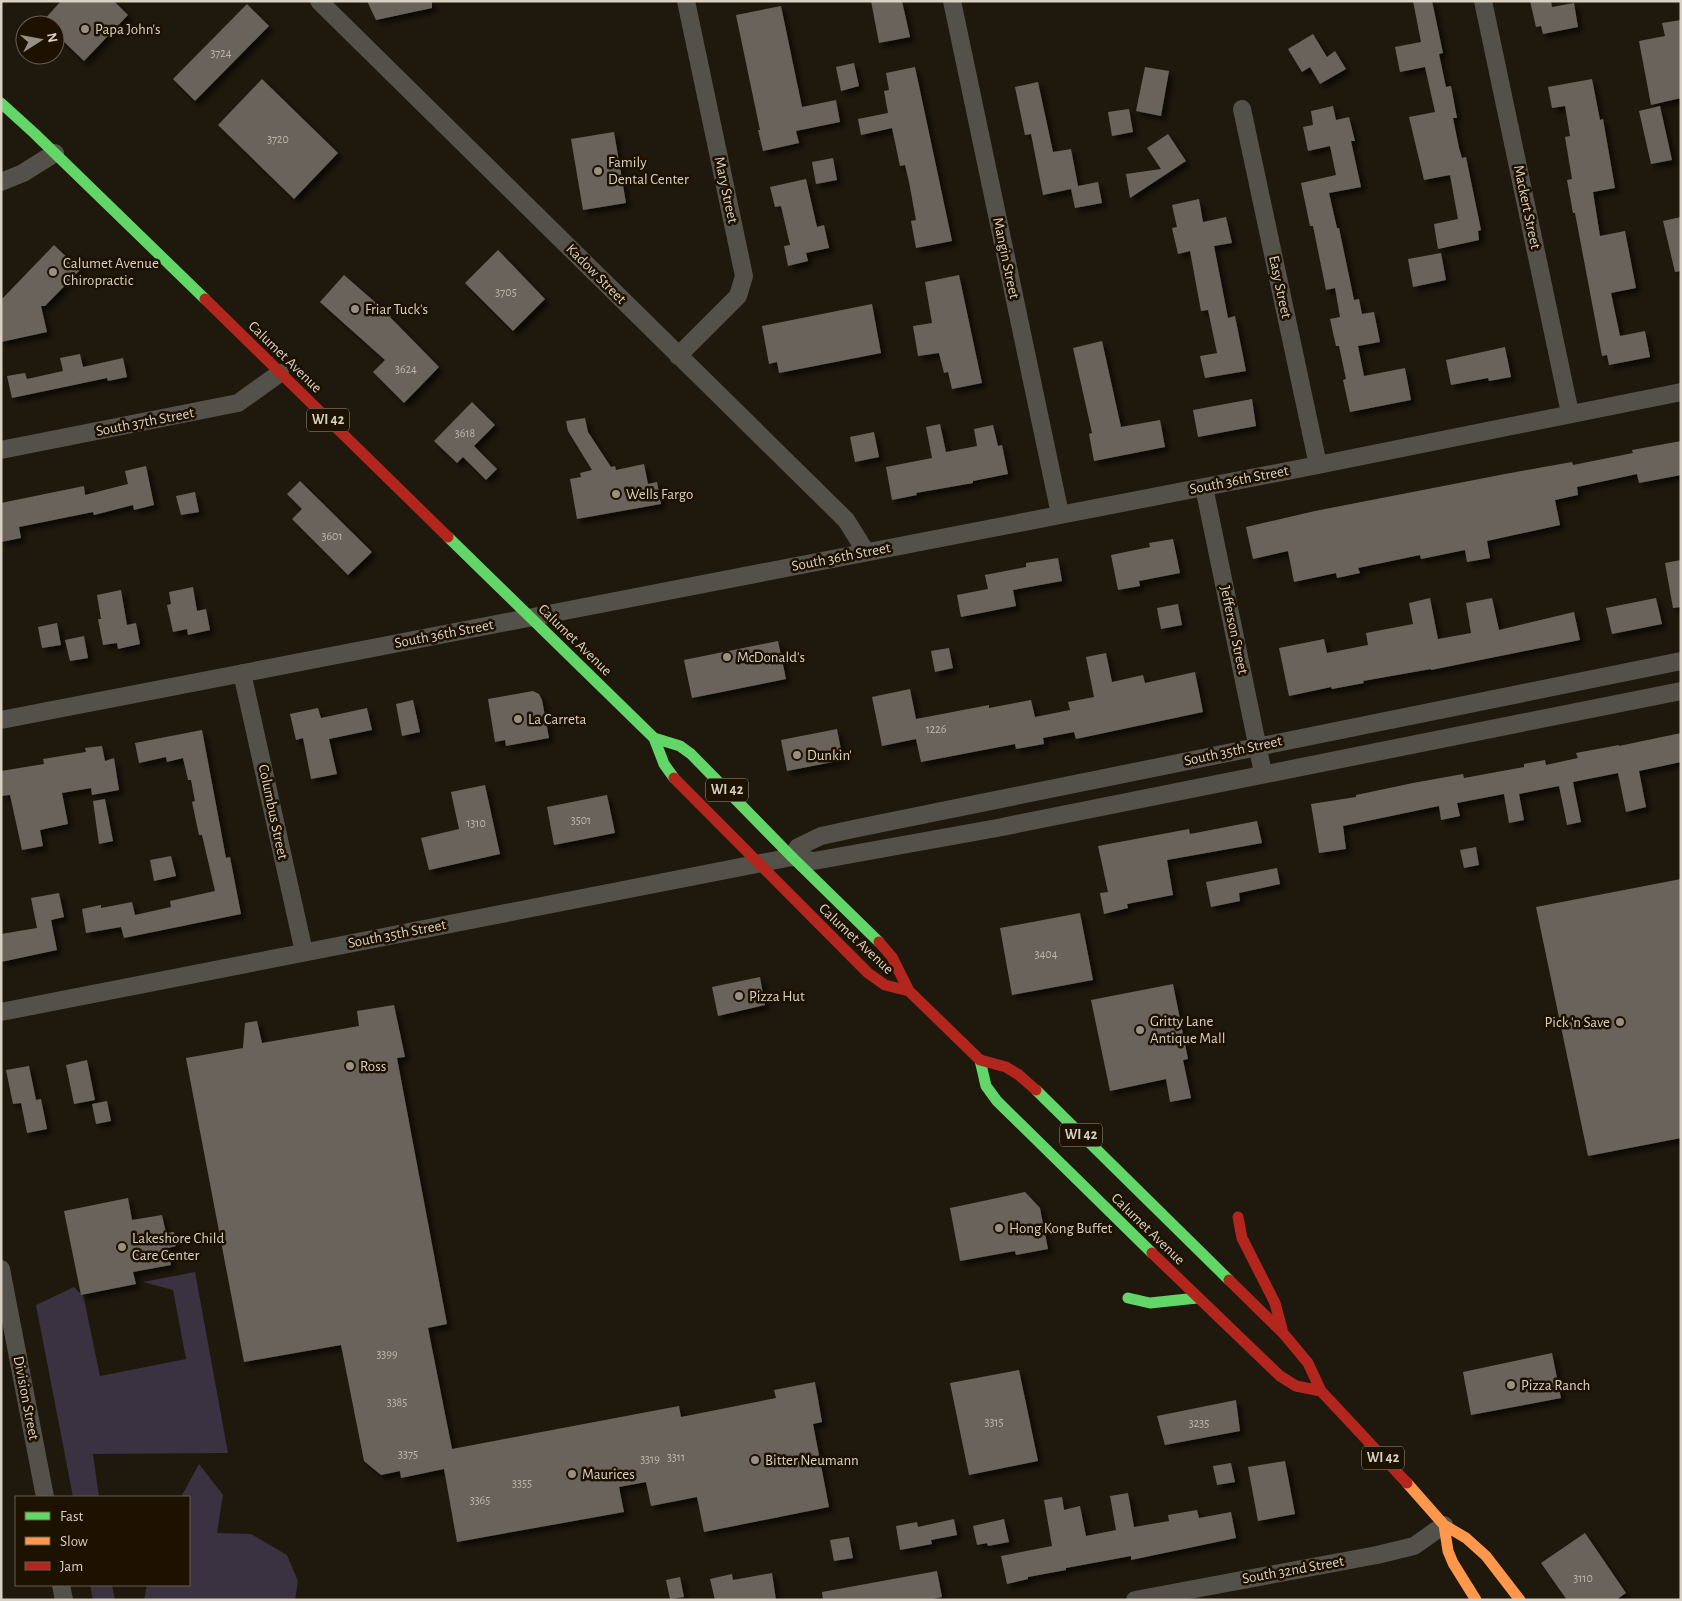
<svg xmlns="http://www.w3.org/2000/svg" width="1682" height="1601" font-family="'Alegreya Sans',sans-serif">
<defs>
<filter id="shadow"><feDropShadow dx="4.5" dy="4.5" stdDeviation="2.5" flood-color="#0009"/></filter>
</defs>
<rect width="100%" height="100%" fill="#1f180d"/>
<path fill="#3a3141" d="M 195,1272 L 228,1453 L 93,1454 L 99,1497 L 73,1497 L 36,1305 L 74,1287 L 81,1294 L 83,1294 L 100,1376 L 186,1359 L 173,1290 L 143,1282 Z
M 199,1464 L 223,1495 L 217,1533 L 251,1534 L 287,1555 L 298,1581 L 295,1600 L 144,1600 L 147,1585 L 189,1585 L 189,1497 L 181,1497 Z
M 90,1585 L 112,1585 L 115,1600 L 93,1600 Z"/>
<path fill="#6b645b" filter="url(#shadow)" d="M 61,1 L 114,1 L 128,15 L 84,61 L 55,33 L 55,25 L 47,25 L 43,21 Z
M 367,1 L 432,1 L 432,8 L 376,20 Z
M 871,1 L 902,1 L 910,37 L 879,43 Z
M 1413,1 L 1432,1 L 1443,53 L 1439,54 L 1446,87 L 1451,86 L 1457,118 L 1453,118 L 1459,148 L 1462,158 L 1466,157 L 1481,230 L 1478,231 L 1479,240 L 1438,249 L 1434,224 L 1458,219 L 1450,175 L 1424,180 L 1409,117 L 1435,112 L 1425,67 L 1400,72 L 1395,47 L 1421,42 Z
M 1530,1 L 1551,1 L 1552,7 L 1574,3 L 1578,27 L 1543,34 L 1541,26 L 1536,27 Z
M 247,4 L 269,26 L 195,101 L 173,79 Z
M 781,6 L 802,107 L 836,100 L 840,122 L 796,131 L 799,143 L 763,151 L 758,130 L 760,130 L 736,15 Z
M 1681,20 L 1681,98 L 1651,105 L 1639,41 L 1665,36 L 1662,23 Z
M 1313,34 L 1327,57 L 1335,51 L 1346,69 L 1320,84 L 1310,67 L 1302,72 L 1288,49 Z
M 854,63 L 859,86 L 841,91 L 836,67 Z
M 915,67 L 952,241 L 916,248 L 911,221 L 916,220 L 909,182 L 905,165 L 900,166 L 892,128 L 861,135 L 858,119 L 888,113 L 884,91 L 889,90 L 886,73 Z
M 1145,67 L 1169,71 L 1161,116 L 1136,111 Z
M 262,79 L 338,153 L 294,199 L 218,125 Z
M 1592,79 L 1600,120 L 1603,119 L 1615,188 L 1593,192 L 1600,236 L 1625,231 L 1636,288 L 1611,293 L 1620,336 L 1645,331 L 1650,357 L 1609,365 L 1607,355 L 1602,356 L 1575,213 L 1573,213 L 1567,180 L 1572,179 L 1565,137 L 1570,136 L 1565,106 L 1552,108 L 1548,87 Z
M 1038,82 L 1053,152 L 1071,149 L 1078,186 L 1098,182 L 1102,203 L 1075,208 L 1071,189 L 1043,195 L 1031,134 L 1025,135 L 1015,87 Z
M 1333,106 L 1336,120 L 1349,117 L 1355,141 L 1351,141 L 1361,187 L 1329,193 L 1337,228 L 1339,228 L 1354,300 L 1359,299 L 1362,314 L 1374,312 L 1380,342 L 1358,346 L 1364,376 L 1405,368 L 1411,400 L 1350,412 L 1343,380 L 1346,379 L 1339,346 L 1336,346 L 1330,319 L 1340,317 L 1335,288 L 1326,290 L 1313,226 L 1310,226 L 1301,183 L 1336,175 L 1330,146 L 1308,151 L 1303,127 L 1313,125 L 1311,111 Z
M 1660,106 L 1672,160 L 1651,164 L 1639,111 Z
M 1129,109 L 1133,132 L 1112,136 L 1108,112 Z
M 614,132 L 626,203 L 583,210 L 571,139 Z
M 1168,134 L 1186,161 L 1130,198 L 1126,174 L 1161,169 L 1147,148 Z
M 833,158 L 837,180 L 816,184 L 812,162 Z
M 806,179 L 817,227 L 824,225 L 829,248 L 806,253 L 808,261 L 788,266 L 784,246 L 790,245 L 781,206 L 775,207 L 770,187 Z
M 1199,199 L 1203,222 L 1226,217 L 1232,243 L 1214,246 L 1228,318 L 1235,316 L 1246,371 L 1205,378 L 1200,356 L 1217,353 L 1208,310 L 1201,311 L 1190,251 L 1178,254 L 1172,228 L 1177,227 L 1172,205 Z
M 1681,217 L 1681,271 L 1675,272 L 1663,221 Z
M 54,245 L 80,270 L 45,306 L 41,306 L 47,332 L 1,342 L 1,300 Z
M 498,250 L 545,299 L 513,331 L 465,283 Z
M 1441,253 L 1446,280 L 1413,287 L 1408,259 Z
M 344,275 L 391,316 L 390,317 L 439,367 L 404,403 L 373,372 L 385,360 L 320,302 Z
M 959,275 L 982,383 L 952,389 L 948,372 L 944,373 L 939,353 L 918,356 L 913,326 L 932,323 L 925,282 Z
M 872,304 L 881,353 L 779,373 L 777,362 L 769,364 L 762,326 Z
M 1102,341 L 1121,427 L 1160,420 L 1165,447 L 1094,461 L 1089,434 L 1092,433 L 1073,348 Z
M 1505,347 L 1511,377 L 1489,381 L 1488,378 L 1451,385 L 1446,360 Z
M 80,354 L 83,367 L 123,358 L 127,377 L 108,381 L 107,378 L 12,398 L 7,376 L 25,373 L 27,379 L 63,371 L 60,358 Z
M 1252,399 L 1256,426 L 1198,437 L 1193,410 Z
M 472,402 L 495,425 L 474,446 L 497,469 L 486,480 L 463,457 L 457,463 L 434,441 Z
M 585,418 L 588,432 L 611,467 L 615,466 L 616,470 L 644,464 L 648,484 L 657,482 L 661,504 L 577,519 L 570,479 L 581,477 L 580,473 L 592,470 L 568,431 L 566,421 Z
M 940,424 L 946,452 L 977,446 L 974,429 L 993,425 L 998,446 L 1002,445 L 1008,474 L 973,481 L 973,483 L 916,493 L 917,495 L 892,500 L 886,467 L 932,458 L 926,427 Z
M 874,432 L 879,457 L 855,462 L 850,437 Z
M 1681,441 L 1681,475 L 1639,483 L 1637,474 L 1577,487 L 1578,495 L 1555,500 L 1560,525 L 1487,541 L 1490,558 L 1467,562 L 1465,550 L 1421,559 L 1420,555 L 1358,568 L 1360,573 L 1337,578 L 1336,573 L 1294,582 L 1288,551 L 1253,559 L 1246,527 L 1315,511 L 1505,474 L 1572,462 L 1573,465 L 1633,453 L 1632,450 Z
M 146,466 L 154,505 L 134,510 L 133,505 L 94,515 L 93,512 L 19,527 L 21,538 L 1,542 L 1,503 L 84,486 L 85,495 L 128,484 L 125,471 Z
M 300,481 L 372,552 L 348,575 L 292,519 L 302,509 L 287,494 Z
M 195,492 L 199,512 L 181,515 L 176,496 Z
M 1173,539 L 1180,573 L 1139,581 L 1140,586 L 1118,590 L 1111,555 L 1150,547 L 1149,543 Z
M 1058,558 L 1062,581 L 1013,590 L 1016,606 L 961,617 L 957,595 L 988,589 L 985,575 L 1026,567 L 1026,563 Z
M 1681,560 L 1681,607 L 1673,608 L 1665,563 Z
M 193,587 L 197,611 L 206,609 L 210,630 L 188,635 L 187,629 L 173,632 L 167,605 L 171,604 L 169,592 Z
M 121,590 L 127,625 L 136,623 L 140,644 L 118,649 L 117,643 L 103,645 L 98,619 L 101,619 L 97,595 Z
M 1430,598 L 1438,639 L 1471,633 L 1466,603 L 1492,598 L 1499,630 L 1574,612 L 1580,640 L 1431,670 L 1431,669 L 1363,681 L 1364,683 L 1332,689 L 1331,687 L 1289,696 L 1279,648 L 1324,639 L 1327,653 L 1368,645 L 1366,633 L 1413,624 L 1409,603 Z
M 1656,598 L 1662,624 L 1612,634 L 1606,608 Z
M 1178,604 L 1182,625 L 1161,629 L 1157,608 Z
M 57,623 L 61,645 L 42,648 L 38,627 Z
M 84,636 L 88,658 L 70,661 L 65,640 Z
M 778,641 L 786,679 L 692,698 L 684,660 Z
M 949,648 L 953,668 L 935,672 L 931,651 Z
M 1106,653 L 1112,682 L 1143,675 L 1145,683 L 1195,672 L 1203,712 L 1076,739 L 1074,732 L 1043,738 L 1044,744 L 1016,749 L 1015,744 L 921,762 L 916,739 L 882,746 L 872,697 L 910,689 L 916,719 L 989,705 L 989,708 L 1031,700 L 1035,717 L 1070,710 L 1068,702 L 1094,697 L 1086,657 Z
M 533,691 L 539,694 L 542,700 L 549,738 L 506,746 L 505,740 L 495,742 L 488,699 Z
M 413,700 L 420,732 L 402,736 L 396,704 Z
M 318,708 L 321,718 L 367,708 L 372,730 L 329,739 L 337,774 L 311,779 L 303,738 L 296,740 L 290,714 Z
M 837,729 L 843,760 L 787,771 L 781,740 Z
M 202,730 L 226,858 L 230,857 L 241,914 L 124,938 L 121,927 L 86,933 L 82,909 L 101,905 L 101,908 L 132,902 L 135,915 L 171,907 L 170,901 L 215,891 L 202,835 L 199,835 L 192,802 L 195,801 L 191,780 L 188,780 L 183,758 L 167,762 L 166,757 L 139,763 L 135,743 Z
M 1681,733 L 1681,762 L 1639,771 L 1646,807 L 1626,812 L 1618,773 L 1573,782 L 1581,822 L 1567,825 L 1559,786 L 1519,794 L 1524,820 L 1509,823 L 1504,794 L 1457,803 L 1460,816 L 1441,820 L 1439,806 L 1343,826 L 1346,849 L 1319,853 L 1311,804 L 1356,797 L 1356,795 L 1413,783 L 1463,774 L 1464,778 L 1524,767 L 1524,764 L 1545,760 L 1546,765 L 1578,758 L 1576,753 L 1619,745 L 1619,746 Z
M 102,746 L 105,761 L 114,758 L 119,790 L 92,795 L 91,788 L 62,793 L 68,824 L 40,830 L 43,846 L 22,850 L 10,795 L 1,796 L 1,771 L 44,764 L 43,759 L 86,752 L 85,748 Z
M 485,785 L 500,854 L 429,870 L 421,838 L 459,829 L 451,792 Z
M 607,795 L 615,833 L 554,845 L 547,807 Z
M 105,799 L 113,841 L 99,844 L 93,801 Z
M 1257,821 L 1262,843 L 1167,860 L 1173,895 L 1127,904 L 1128,908 L 1104,914 L 1100,893 L 1108,892 L 1098,846 L 1189,829 L 1190,834 Z
M 1476,847 L 1479,865 L 1464,868 L 1460,850 Z
M 171,856 L 176,876 L 154,881 L 150,860 Z
M 1277,868 L 1280,884 L 1239,893 L 1240,901 L 1211,907 L 1206,882 Z
M 1681,879 L 1681,1138 L 1588,1156 L 1536,907 Z
M 59,893 L 64,917 L 51,920 L 57,950 L 1,962 L 1,934 L 37,928 L 31,898 Z
M 1080,913 L 1093,980 L 1012,995 L 1000,928 Z
M 760,977 L 765,1005 L 718,1016 L 712,987 Z
M 1173,984 L 1188,1059 L 1183,1060 L 1191,1098 L 1170,1102 L 1166,1079 L 1110,1091 L 1091,1000 Z
M 394,1005 L 405,1057 L 397,1058 L 447,1324 L 428,1328 L 452,1449 L 679,1406 L 681,1417 L 776,1398 L 774,1390 L 815,1382 L 822,1422 L 813,1424 L 829,1507 L 704,1532 L 697,1497 L 651,1506 L 646,1482 L 619,1487 L 624,1512 L 457,1542 L 444,1469 L 401,1478 L 400,1471 L 381,1475 L 364,1461 L 341,1345 L 244,1362 L 186,1058 L 243,1048 L 245,1023 L 257,1021 L 262,1043 L 359,1026 L 357,1011 Z
M 87,1060 L 95,1100 L 74,1104 L 66,1065 Z
M 29,1066 L 36,1100 L 41,1099 L 47,1129 L 27,1133 L 21,1103 L 13,1104 L 6,1070 Z
M 107,1101 L 111,1121 L 96,1124 L 92,1104 Z
M 1025,1192 L 1040,1208 L 1048,1249 L 1016,1255 L 1015,1251 L 960,1261 L 950,1208 Z
M 128,1198 L 132,1220 L 162,1215 L 166,1233 L 174,1232 L 176,1246 L 168,1248 L 171,1265 L 133,1272 L 136,1284 L 81,1295 L 64,1211 Z
M 1552,1353 L 1561,1398 L 1471,1415 L 1463,1372 Z
M 1019,1370 L 1038,1461 L 969,1475 L 950,1383 Z
M 1236,1400 L 1240,1431 L 1165,1445 L 1157,1416 Z
M 1285,1461 L 1295,1514 L 1258,1521 L 1248,1467 Z
M 1231,1463 L 1235,1482 L 1217,1485 L 1213,1466 Z
M 1128,1493 L 1134,1527 L 1169,1521 L 1168,1515 L 1197,1510 L 1199,1518 L 1231,1512 L 1236,1538 L 1131,1560 L 1131,1556 L 1066,1568 L 1066,1570 L 1028,1577 L 1028,1579 L 1007,1584 L 1001,1556 L 1052,1546 L 1044,1500 L 1062,1497 L 1064,1510 L 1080,1506 L 1086,1536 L 1116,1530 L 1110,1496 Z
M 954,1519 L 957,1535 L 931,1540 L 932,1544 L 900,1550 L 896,1526 L 917,1522 L 918,1527 Z
M 1004,1519 L 1009,1542 L 988,1546 L 987,1543 L 977,1545 L 973,1526 Z
M 1585,1533 L 1626,1593 L 1616,1600 L 1567,1600 L 1541,1563 Z
M 849,1537 L 853,1558 L 834,1561 L 830,1540 Z
M 937,1571 L 942,1597 L 928,1600 L 823,1600 L 822,1592 Z
M 772,1573 L 776,1600 L 715,1600 L 710,1579 L 732,1574 L 733,1580 Z
M 680,1577 L 684,1597 L 670,1599 L 666,1580 Z"/>
<g fill="none" stroke-linecap="round" stroke-linejoin="round">
<path stroke="#54504a" stroke-width="18" d="M 319,1 L 846,520 L 866,552
M 952,1 L 1060,514
M 1483,1 L 1570,413
M 1242,109 L 1318,465
M 1,182 L 23,173 L 55,153
M 678,356 L 738,296 L 744,276 L 686,1
M 1,450 L 238,403 L 280,373
M 1204,487 L 1263,773
M 242,673 L 304,952
M 1,720 L 1318,465 L 1681,392
M 792,857 L 798,847 L 821,836 L 858,828 L 1681,661
M 1,1012 L 792,857 L 814,861 L 825,859 L 997,828 L 1681,691
M 1,1269 L 45,1497
M 61,1585 L 64,1600
M 1135,1600 L 1377,1555 L 1414,1546 L 1444,1525"/>
<path stroke="#63d668" stroke-width="11" d="M 1,103 L 34,133 L 205,299
M 448,537 L 654,738 L 664,764 L 674,778
M 654,738 L 680,746 L 691,754 L 792,857 L 879,942
M 980,1060 L 986,1086 L 997,1101 L 1152,1253
M 1036,1090 L 1229,1280
M 1128,1298 L 1150,1303 L 1197,1298"/>
<path stroke="#ff974d" stroke-width="11" d="M 1407,1483 L 1444,1525 L 1466,1538 L 1486,1556 L 1520,1600
M 1444,1525 L 1448,1551 L 1453,1563 L 1476,1600"/>
<path stroke="#b3261e" stroke-width="11" d="M 205,299 L 448,537
M 674,778 L 868,973 L 885,985 L 909,991
M 879,942 L 892,957 L 909,991 L 980,1060 L 1006,1067 L 1019,1075 L 1036,1090
M 1238,1217 L 1242,1238 L 1275,1303 L 1282,1329
M 1152,1253 L 1280,1376 L 1296,1386 L 1321,1391
M 1229,1280 L 1283,1333 L 1308,1363 L 1321,1391 L 1407,1483"/>
</g>
<g fill="#989084" stroke="#1d1100" stroke-width="2">
<circle cx="85" cy="29" r="5"/>
<circle cx="598" cy="171" r="5"/>
<circle cx="53" cy="272" r="5"/>
<circle cx="355" cy="309" r="5"/>
<circle cx="616" cy="494" r="5"/>
<circle cx="727" cy="657" r="5"/>
<circle cx="518" cy="719" r="5"/>
<circle cx="797" cy="755" r="5"/>
<circle cx="739" cy="996" r="5"/>
<circle cx="1620" cy="1022" r="5"/>
<circle cx="1140" cy="1030" r="5"/>
<circle cx="350" cy="1066" r="5"/>
<circle cx="999" cy="1228" r="5"/>
<circle cx="122" cy="1247" r="5"/>
<circle cx="1511" cy="1385" r="5"/>
<circle cx="755" cy="1460" r="5"/>
<circle cx="572" cy="1474" r="5"/>
</g>
<g text-anchor="middle" dominant-baseline="central" stroke-width="5" stroke-linejoin="round" paint-order="stroke">
<g font-size="12" fill="#beb6aa">
<text x="221" y="53">3724</text>
<text x="278" y="139">3720</text>
<text x="506" y="292">3705</text>
<text x="406" y="369">3624</text>
<text x="465" y="433">3618</text>
<text x="332" y="536">3601</text>
<text x="936" y="729">1226</text>
<text x="581" y="820">3501</text>
<text x="476" y="823">1310</text>
<text x="1046" y="954">3404</text>
<text x="387" y="1354">3399</text>
<text x="397" y="1402">3385</text>
<text x="994" y="1422">3315</text>
<text x="1199" y="1423">3235</text>
<text x="408" y="1454">3375</text>
<text x="676" y="1457">3311</text>
<text x="650" y="1459">3319</text>
<text x="522" y="1483">3355</text>
<text x="480" y="1500">3365</text>
<text x="1583" y="1578">3110</text>
</g>
<g fill="#1d1100" stroke="#a19789" stroke-width="1">
<rect x="307" y="408.5" width="42" height="23" rx="4"/>
<rect x="706" y="778.5" width="42" height="23" rx="4"/>
<rect x="1060" y="1123.5" width="42" height="23" rx="4"/>
<rect x="1362" y="1446.5" width="42" height="23" rx="4"/>
</g>
<g font-size="14" font-weight="bold" fill="#d9d1c4">
<text x="328" y="420">WI 42</text>
<text x="727" y="790">WI 42</text>
<text x="1081" y="1135">WI 42</text>
<text x="1383" y="1458">WI 42</text>
</g>
<g font-size="15" fill="#d9d1c4" stroke="#1d1100" text-anchor="start">
<text x="95" y="29">Papa John's</text>
<text x="608" y="162">Family<tspan x="608" dy="17">Dental Center</tspan></text>
<text x="63" y="263">Calumet Avenue<tspan x="63" dy="17">Chiropractic</tspan></text>
<text x="365" y="309">Friar Tuck's</text>
<text x="626" y="494">Wells Fargo</text>
<text x="737" y="657">McDonald's</text>
<text x="528" y="719">La Carreta</text>
<text x="807" y="755">Dunkin'</text>
<text x="749" y="996">Pizza Hut</text>
<text x="1150" y="1021">Gritty Lane<tspan x="1150" dy="17">Antique Mall</tspan></text>
<text x="1610" y="1022" text-anchor="end">Pick 'n Save</text>
<text x="360" y="1066">Ross</text>
<text x="1009" y="1228">Hong Kong Buffet</text>
<text x="132" y="1238">Lakeshore Child<tspan x="132" dy="17">Care Center</tspan></text>
<text x="1521" y="1385">Pizza Ranch</text>
<text x="765" y="1460">Bitter Neumann</text>
<text x="582" y="1474">Maurices</text>
</g>
<g font-size="15" fill="#d9d1c4" stroke="#1d1100">
<text transform="translate(726 190) rotate(78)">Mary Street</text>
<text transform="translate(1527 207) rotate(78)">Mackert Street</text>
<text transform="translate(1006 258) rotate(78)">Mangin Street</text>
<text transform="translate(596 274) rotate(45)">Kadow Street</text>
<text transform="translate(1280 287) rotate(78)">Easy Street</text>
<text transform="translate(285 357) rotate(44)">Calumet Avenue</text>
<text transform="translate(145 422) rotate(-11)">South 37th Street</text>
<text transform="translate(1239 480) rotate(-11)">South 36th Street</text>
<text transform="translate(841 557) rotate(-11)">South 36th Street</text>
<text transform="translate(1234 630) rotate(78)">Jefferson Street</text>
<text transform="translate(444 634) rotate(-11)">South 36th Street</text>
<text transform="translate(575 640) rotate(44)">Calumet Avenue</text>
<text transform="translate(1233 751) rotate(-12)">South 35th Street</text>
<text transform="translate(273 812) rotate(78)">Columbus Street</text>
<text transform="translate(397 934) rotate(-11)">South 35th Street</text>
<text transform="translate(856 939) rotate(43)">Calumet Avenue</text>
<text transform="translate(1148 1229) rotate(44)">Calumet Avenue</text>
<text transform="translate(26 1398) rotate(79)">Division Street</text>
<text transform="translate(1293 1570) rotate(-10)">South 32nd Street</text>
</g>
</g>
<rect width="1682" height="1601" fill="none" stroke="#d9d1c4" stroke-width="5"/>
<rect x="15" y="1496" width="175" height="90" fill="#1d1100" stroke="#685e4e"/>
<rect x="25" y="1512" width="25" height="8" fill="#63d668" stroke="#685e4e"/>
<text x="60" y="1521" font-size="15" fill="#d9d1c4">Fast</text>
<rect x="25" y="1537" width="25" height="8" fill="#ff974d" stroke="#685e4e"/>
<text x="60" y="1546" font-size="15" fill="#d9d1c4">Slow</text>
<rect x="25" y="1562" width="25" height="8" fill="#b3261e" stroke="#685e4e"/>
<text x="60" y="1571" font-size="15" fill="#d9d1c4">Jam</text>
<g transform="translate(40 40) rotate(79)"><circle r="24" fill="#1d1100" stroke="#685e4e"/>
<path d="M0-4L9 19L0 12L-9 19Z" fill="#989084"/>
<text y="-8" font-size="14" font-weight="bold" text-anchor="middle" fill="#d9d1c4">N</text>
</g>
</svg>
